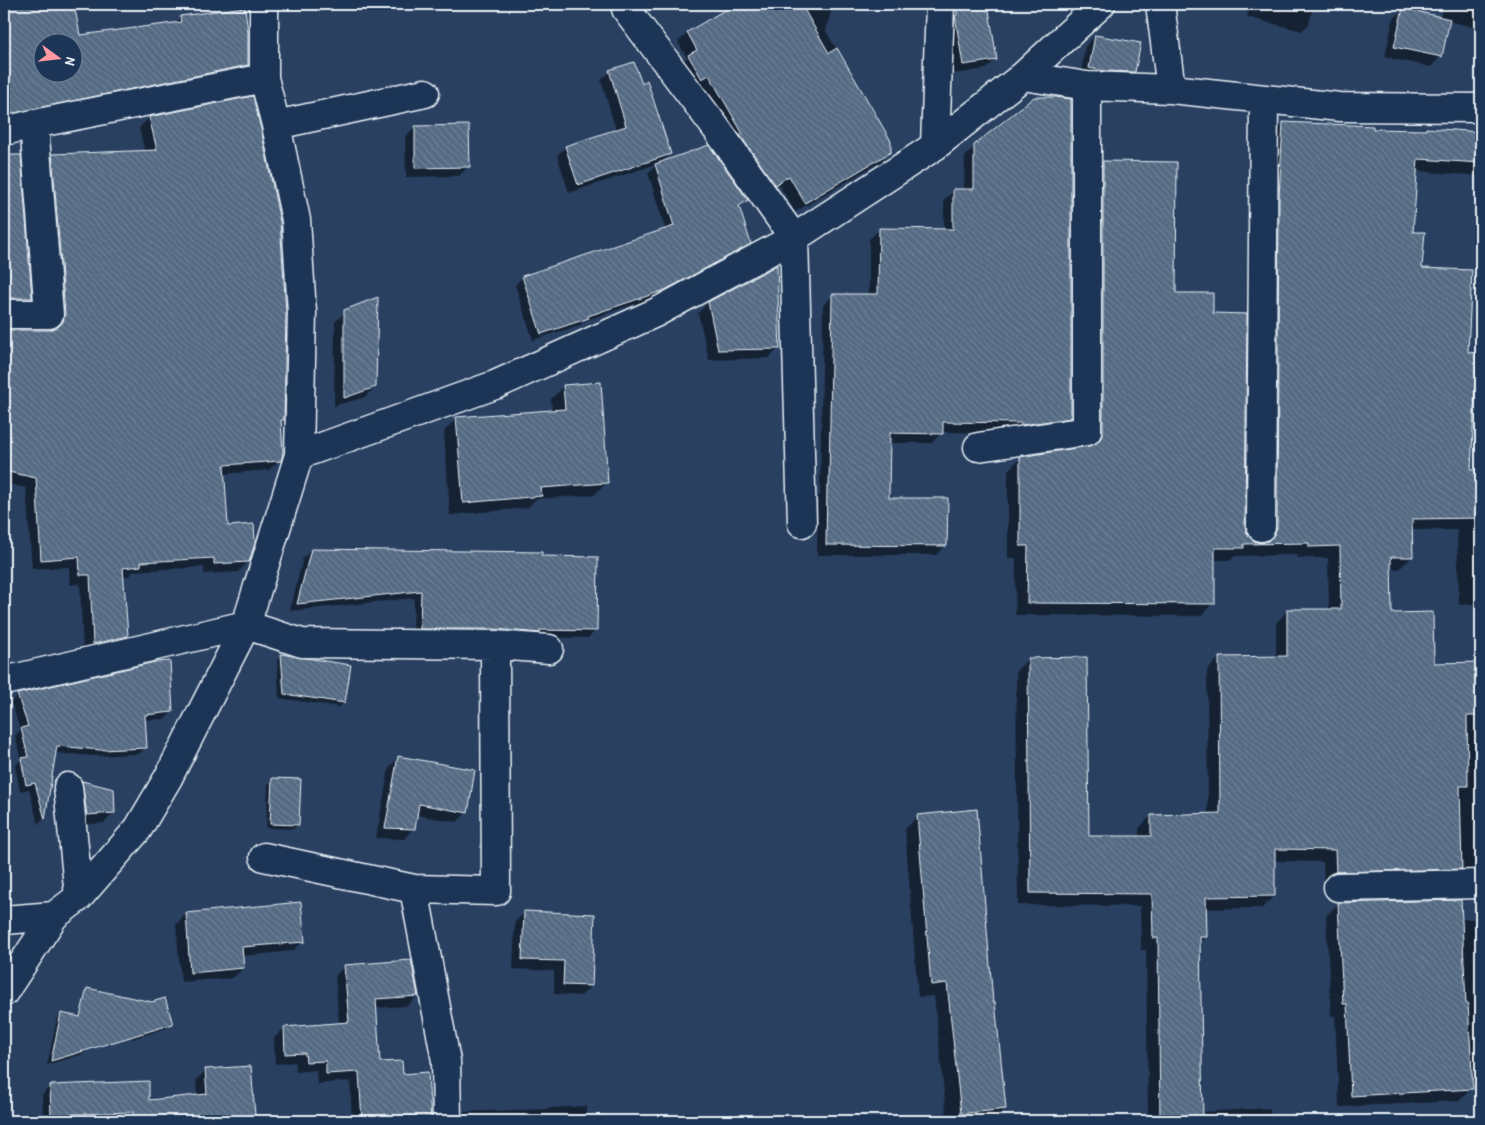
<svg xmlns="http://www.w3.org/2000/svg" width="1485" height="1125" font-family="'Patrick Hand',sans-serif">
<defs>
<pattern id="building-back-hatch" width="6" height="6" patternUnits="userSpaceOnUse" patternTransform="scale(1.25)"><rect width="6" height="6" fill="#556a83"/><path d="M-1 5l2 2M0 0l6 6M5-1l2 2" fill="none" stroke="#6d8095"/></pattern>
</defs>
<rect width="100%" height="100%" fill="#294061"/>
<filter id="ink" filterUnits="userSpaceOnUse"><feTurbulence type="fractalNoise" baseFrequency=".02" numOctaves="2"/><feDisplacementMap in="SourceGraphic" scale="10" xChannelSelector="R" yChannelSelector="G"/><feConvolveMatrix kernelMatrix="1 2 1 2 8 2 1 2 1" color-interpolation-filters="sRGB"/></filter>
<g filter="url(#ink)">
<path fill="#0007" fill-rule="evenodd" d="M 4,4 L 73,4 L 79,37 L 174,24 L 181,18 L 247,65 L 235,77 L 4,123 ZM 42,42 L 72,42 L 72,72 L 42,72 Z
M 740,4 L 833,4 L 826,31 L 890,142 L 890,152 L 880,162 L 795,212 L 779,185 L 765,193 L 679,66 L 687,58 L 678,42 L 688,33 Z
M 944,4 L 991,4 L 988,8 L 996,59 L 986,69 L 954,74 Z
M 1250,4 L 1314,4 L 1309,24 L 1302,31 L 1247,17 Z
M 1340,4 L 1359,4 L 1355,8 Z
M 1444,4 L 1481,4 L 1481,29 L 1448,21 L 1440,57 L 1431,67 L 1385,57 L 1393,19 L 1403,10 L 1440,18 Z
M 1095,36 L 1134,72 L 1124,81 L 1080,78 L 1085,46 Z
M 610,72 L 670,154 L 660,164 L 747,200 L 738,208 L 749,243 L 742,251 L 656,297 L 584,321 L 580,325 L 533,340 L 515,285 L 523,277 L 666,231 L 648,173 L 657,164 L 569,193 L 557,155 L 566,147 L 616,130 L 601,80 Z
M 149,118 L 283,420 L 280,423 L 280,460 L 269,470 L 223,474 L 227,527 L 248,562 L 238,572 L 204,574 L 204,567 L 134,571 L 129,576 L 122,577 L 127,636 L 117,646 L 83,654 L 80,584 L 70,585 L 69,567 L 32,569 L 26,488 L 4,483 L 4,331 L 50,331 L 54,330 L 55,324 L 42,165 L 53,155 L 145,152 L 139,128 Z
M 1284,123 L 1372,131 L 1425,131 L 1427,130 L 1481,133 L 1481,176 L 1416,171 L 1412,233 L 1421,269 L 1467,353 L 1469,472 L 1481,472 L 1481,604 L 1459,605 L 1457,530 L 1411,530 L 1412,557 L 1399,569 L 1390,569 L 1391,615 L 1433,664 L 1481,663 L 1481,872 L 1460,869 L 1448,881 L 1324,884 L 1323,862 L 1274,861 L 1274,896 L 1262,908 L 1205,909 L 1206,937 L 1199,943 L 1202,1112 L 1270,1108 L 1271,1121 L 1013,1121 L 1015,1119 L 1140,1119 L 1144,1115 L 1148,1115 L 1146,950 L 1141,950 L 1140,906 L 1018,905 L 1016,671 L 1028,659 L 1088,837 L 1139,837 L 1139,828 L 1151,816 L 1208,815 L 1207,670 L 1219,658 L 1276,658 L 1276,623 L 1288,610 L 1329,610 L 1328,558 L 1297,558 L 1297,555 L 1235,556 L 1231,560 L 1214,560 L 1213,603 L 1201,616 L 1015,615 L 1016,558 L 1008,558 L 1008,470 L 1021,458 L 1090,448 L 1091,175 L 1103,162 L 1174,294 L 1212,314 L 1244,527 L 1246,535 L 1252,541 L 1261,544 L 1264,543 L 1267,211 L 1272,136 Z
M 415,127 L 469,166 L 459,176 L 406,177 L 405,137 Z
M 975,146 L 1070,417 L 1060,427 L 1011,433 L 942,432 L 932,443 L 888,443 L 888,499 L 946,545 L 936,555 L 817,555 L 818,497 L 820,495 L 823,305 L 833,295 L 869,296 L 869,239 L 879,230 L 944,230 L 944,200 L 954,190 L 964,190 L 965,157 Z
M 20,157 L 31,298 L 21,308 L 4,308 L 4,161 Z
M 776,267 L 779,348 L 769,358 L 709,360 L 698,313 L 708,303 Z
M 345,312 L 375,387 L 365,397 L 334,406 L 335,322 Z
M 564,386 L 607,482 L 594,495 L 536,499 L 527,508 L 450,515 L 444,431 L 457,418 L 552,411 L 551,399 Z
M 311,550 L 540,557 L 596,630 L 588,638 L 413,636 L 414,598 L 290,611 L 303,558 Z
M 281,656 L 344,703 L 339,707 L 279,698 L 277,660 Z
M 18,695 L 172,712 L 165,719 L 144,720 L 146,747 L 139,754 L 93,756 L 55,753 L 44,818 L 38,824 L 29,789 L 20,791 L 15,766 L 21,760 L 15,736 L 20,730 L 11,702 Z
M 398,758 L 467,812 L 457,822 L 416,815 L 413,829 L 404,839 L 376,838 L 389,768 Z
M 273,780 L 298,825 L 293,829 L 266,828 L 268,784 Z
M 82,783 L 114,813 L 104,823 L 77,825 L 73,792 Z
M 918,816 L 992,1004 L 1005,1108 L 992,1121 L 947,1121 L 934,996 L 918,997 L 905,829 Z
M 1338,904 L 1461,919 L 1481,919 L 1481,1083 L 1471,1084 L 1471,1089 L 1459,1101 L 1339,1107 L 1335,1016 L 1331,1016 L 1326,916 Z
M 525,912 L 591,986 L 581,996 L 554,994 L 554,971 L 513,969 L 515,922 Z
M 186,914 L 303,941 L 293,951 L 242,956 L 243,968 L 233,978 L 181,982 L 176,924 Z
M 345,966 L 417,996 L 407,1006 L 375,1008 L 378,1064 L 402,1075 L 427,1073 L 430,1121 L 352,1121 L 350,1081 L 317,1084 L 316,1070 L 296,1072 L 295,1062 L 275,1064 L 274,1038 L 284,1028 L 339,1024 L 335,976 Z
M 129,1004 L 172,1024 L 167,1028 L 132,1039 Z
M 62,1014 L 88,1049 L 83,1054 L 47,1065 L 57,1019 Z
M 206,1070 L 253,1114 L 246,1121 L 133,1121 L 132,1112 L 197,1096 L 196,1080 Z
M 89,1085 L 91,1121 L 43,1121 L 42,1095 L 50,1086 Z
M 587,1106 L 587,1121 L 454,1121 L 463,1112 L 547,1109 L 548,1108 Z"/>
<path fill="url(#building-back-hatch)" stroke="#e8f1f8" fill-rule="evenodd" d="M 4,4 L 74,4 L 80,35 L 181,22 L 180,16 L 245,7 L 248,33 L 248,65 L 4,115 ZM 42,42 L 72,42 L 72,72 L 42,72 Z
M 735,4 L 801,4 L 829,53 L 837,48 L 891,141 L 891,152 L 805,203 L 789,176 L 775,185 L 740,135 L 743,134 L 709,75 L 702,79 L 688,55 L 697,50 L 687,32 Z
M 956,4 L 988,4 L 997,60 L 963,65 L 955,16 L 957,15 Z
M 1403,8 L 1450,19 L 1442,57 L 1394,47 Z
M 1095,35 L 1141,43 L 1135,72 L 1105,71 L 1089,68 Z
M 634,62 L 642,84 L 647,80 L 671,154 L 578,185 L 565,146 L 626,126 L 609,70 Z
M 253,96 L 261,129 L 280,222 L 286,312 L 284,420 L 281,420 L 283,453 L 281,461 L 224,465 L 228,526 L 254,524 L 255,543 L 249,562 L 214,564 L 214,558 L 141,562 L 141,566 L 123,568 L 128,636 L 93,644 L 90,575 L 80,575 L 79,557 L 41,560 L 36,478 L 4,471 L 4,330 L 50,330 L 58,327 L 63,322 L 65,313 L 52,154 L 157,150 L 149,117 Z
M 1034,97 L 1056,97 L 1071,99 L 1071,418 L 1021,425 L 1021,423 L 943,422 L 943,434 L 890,433 L 889,498 L 948,498 L 947,546 L 826,545 L 827,486 L 829,486 L 832,294 L 878,294 L 879,228 L 953,229 L 953,189 L 974,189 L 974,145 Z
M 1283,122 L 1373,126 L 1373,129 L 1426,130 L 1426,128 L 1481,132 L 1481,163 L 1418,159 L 1413,232 L 1425,232 L 1422,268 L 1472,270 L 1468,352 L 1477,353 L 1471,470 L 1481,470 L 1481,518 L 1412,519 L 1413,557 L 1391,557 L 1392,613 L 1433,612 L 1434,663 L 1481,662 L 1481,716 L 1467,716 L 1468,786 L 1460,786 L 1462,869 L 1336,872 L 1335,850 L 1275,849 L 1275,896 L 1206,897 L 1207,937 L 1200,937 L 1203,1121 L 1160,1121 L 1158,938 L 1153,938 L 1152,894 L 1030,893 L 1028,658 L 1087,657 L 1089,836 L 1151,836 L 1151,815 L 1220,813 L 1219,657 L 1287,656 L 1287,609 L 1341,609 L 1340,546 L 1309,547 L 1309,543 L 1244,544 L 1244,548 L 1215,548 L 1215,604 L 1027,603 L 1028,546 L 1020,546 L 1020,457 L 1089,446 L 1096,443 L 1101,438 L 1103,431 L 1103,161 L 1177,162 L 1176,293 L 1213,293 L 1213,313 L 1247,314 L 1245,527 L 1248,535 L 1254,541 L 1260,543 L 1268,541 L 1274,535 L 1277,527 L 1279,198 Z
M 469,125 L 470,167 L 415,168 L 415,126 Z
M 709,145 L 748,200 L 739,206 L 751,244 L 665,290 L 588,316 L 589,318 L 541,334 L 522,276 L 674,226 L 655,164 Z
M 4,155 L 21,155 L 32,298 L 4,298 L 4,237 L 6,228 L 4,216 Z
M 777,265 L 780,349 L 718,350 L 708,302 Z
M 378,297 L 376,387 L 344,398 L 344,310 Z
M 601,382 L 608,483 L 541,488 L 542,496 L 463,503 L 456,417 L 565,409 L 563,385 Z
M 311,549 L 542,552 L 542,556 L 598,557 L 597,631 L 540,630 L 540,633 L 495,629 L 420,629 L 421,591 L 297,604 Z
M 281,654 L 351,665 L 345,703 L 284,694 Z
M 170,661 L 173,712 L 145,715 L 147,748 L 101,750 L 57,746 L 45,819 L 35,783 L 26,785 L 21,758 L 28,757 L 21,728 L 28,726 L 17,694 L 155,662 Z
M 398,756 L 475,770 L 468,813 L 419,804 L 415,829 L 385,828 Z
M 272,778 L 301,779 L 299,825 L 270,824 Z
M 82,781 L 114,789 L 115,813 L 87,815 Z
M 977,809 L 993,1002 L 995,1002 L 1006,1109 L 961,1114 L 947,983 L 931,985 L 917,815 Z
M 1461,900 L 1466,1004 L 1468,1004 L 1473,1089 L 1351,1096 L 1347,1004 L 1343,1004 L 1338,903 Z
M 301,902 L 305,942 L 242,947 L 244,968 L 190,973 L 186,913 Z
M 524,911 L 595,914 L 592,986 L 563,985 L 564,961 L 522,960 Z
M 411,960 L 418,996 L 376,999 L 380,1062 L 402,1061 L 403,1074 L 428,1072 L 431,1121 L 362,1121 L 359,1072 L 326,1074 L 326,1061 L 306,1062 L 305,1053 L 285,1054 L 284,1027 L 349,1022 L 344,965 Z
M 87,988 L 152,1002 L 165,998 L 173,1024 L 51,1061 L 61,1013 L 80,1017 Z
M 251,1066 L 255,1115 L 238,1116 L 237,1121 L 134,1121 L 133,1112 L 51,1115 L 50,1085 L 149,1081 L 149,1100 L 207,1094 L 205,1069 Z"/>
<g fill="none" stroke-linecap="round" stroke-linejoin="round">
<g stroke="#e8f1f8" stroke-width="31">
<path id="minor" d="M 625,4 L 626,9 L 716,128 L 794,238 L 802,523
M 1160,4 L 1171,89
M 1023,76 L 1087,86 L 1171,89 L 1340,107 L 1481,108
M 276,125 L 425,93
M 4,131 L 34,124 L 264,78
M 935,146 L 940,4
M 4,314 L 49,314 L 34,124
M 978,447 L 1087,431 L 1087,86
M 299,455 L 495,385 L 655,313 L 794,238 L 935,146 L 1023,76 L 1101,4
M 1261,527 L 1264,99
M 4,681 L 246,625 L 302,643 L 495,645 L 549,649
M 68,787 L 79,897
M 264,857 L 414,889 L 446,1061 L 447,1121
M 1338,887 L 1481,884
M 414,889 L 496,891 L 495,645
M 4,920 L 54,916
M 4,992 L 54,916 L 79,897 L 138,829 L 168,778 L 246,625 L 299,455 L 302,312 L 296,220 L 276,125 L 264,78 L 264,4"/>
</g>
<use href="#minor" stroke="#1d3557" stroke-width="28"/>
</g>
</g>
<rect width="1485" height="1125" fill="none" stroke="#1d3557" stroke-width="20"/>
<rect x="10" y="10" width="1465" height="1105" fill="none" stroke="#e8f1f8" stroke-width="2" filter="url(#ink)"/>
<g transform="translate(58 58) rotate(105)"><circle r="24" fill="#1d3557" stroke="#6e8097"/>
<path d="M0-4L9 19L0 12L-9 19Z" fill="#ff9aa2"/>
<text y="-8" font-size="14" font-weight="bold" text-anchor="middle" fill="#e8f1f8">N</text>
</g>
</svg>
